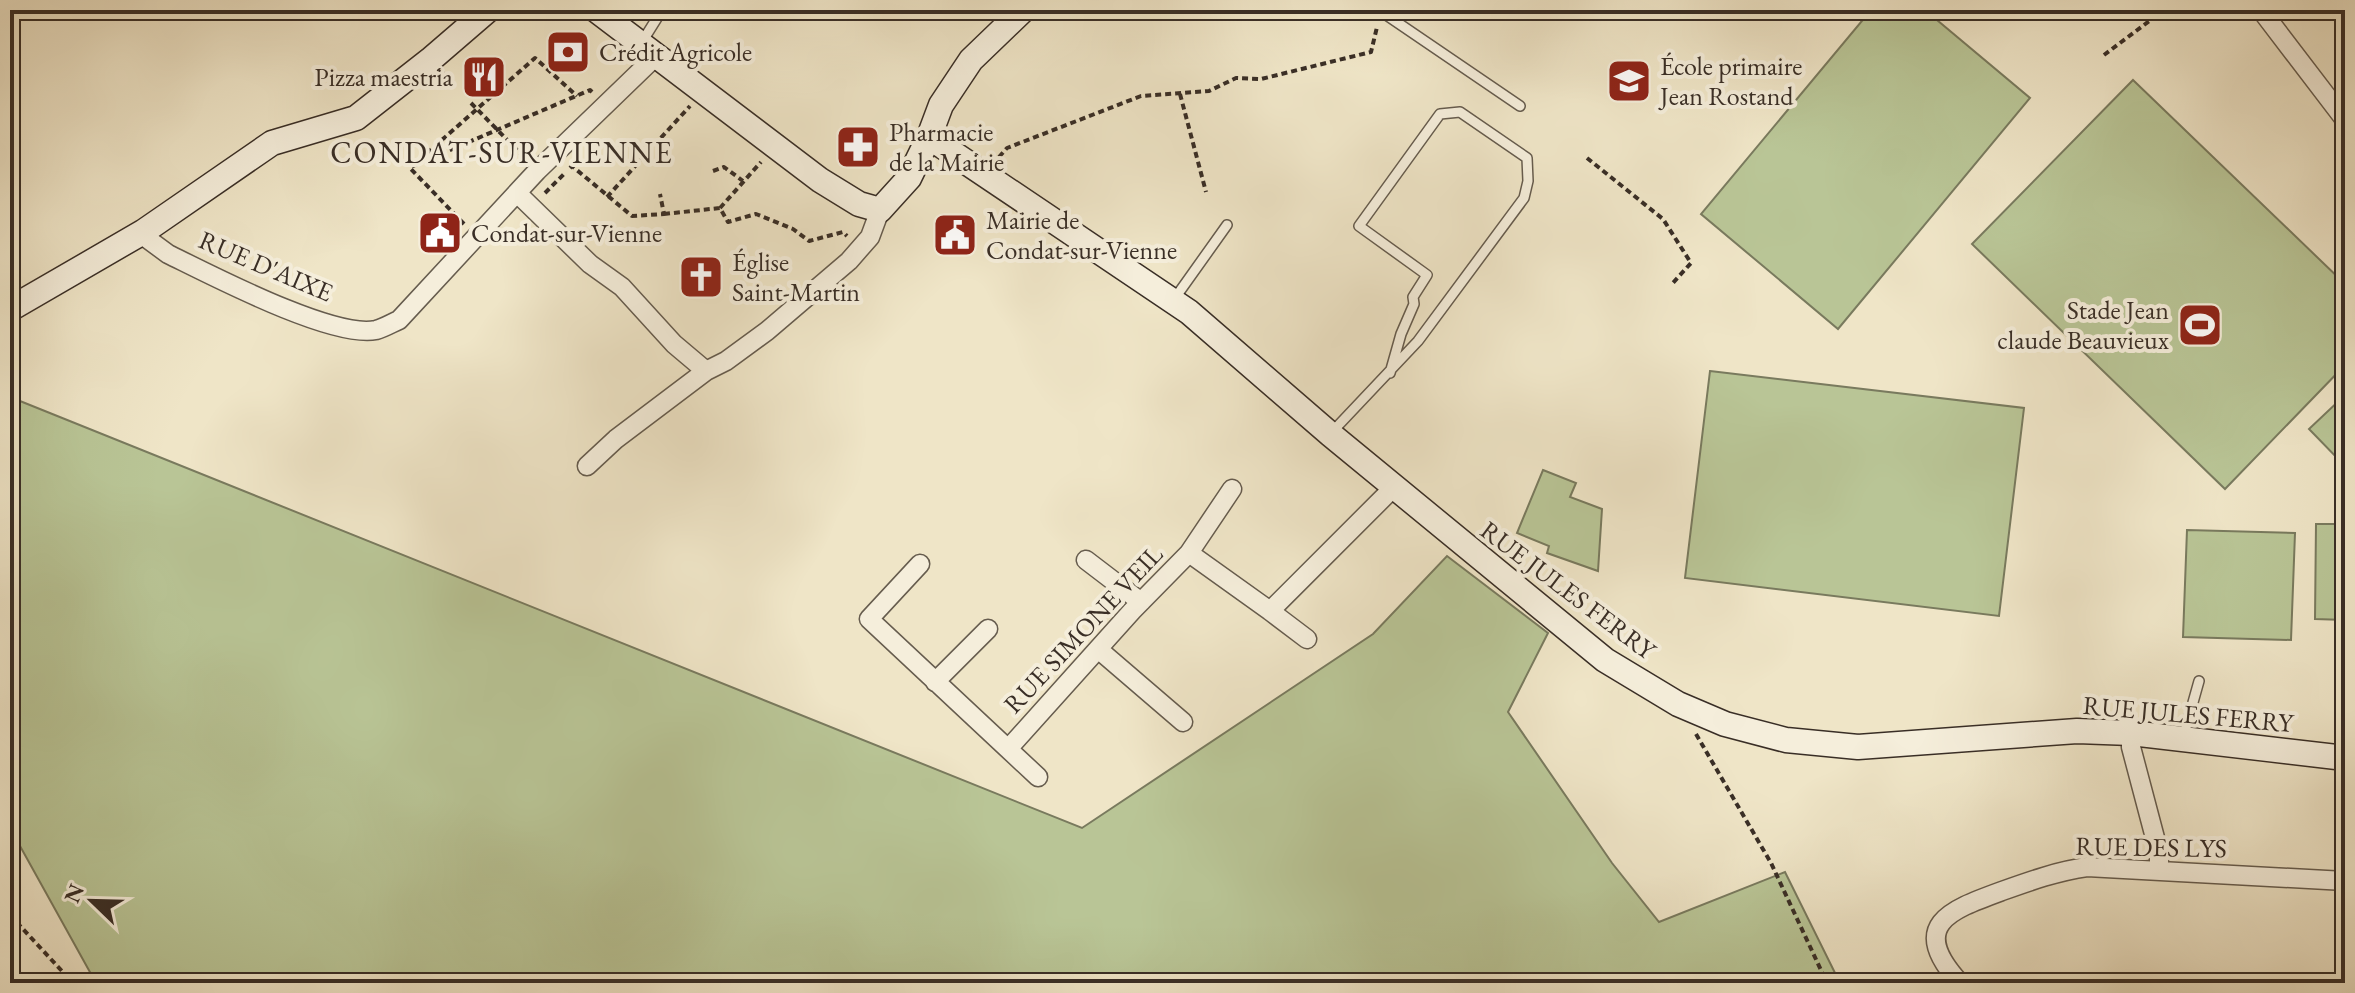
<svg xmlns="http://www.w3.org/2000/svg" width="2355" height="993" font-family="'EB Garamond',serif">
<rect width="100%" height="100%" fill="#efe5c7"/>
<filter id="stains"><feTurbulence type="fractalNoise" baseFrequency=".0025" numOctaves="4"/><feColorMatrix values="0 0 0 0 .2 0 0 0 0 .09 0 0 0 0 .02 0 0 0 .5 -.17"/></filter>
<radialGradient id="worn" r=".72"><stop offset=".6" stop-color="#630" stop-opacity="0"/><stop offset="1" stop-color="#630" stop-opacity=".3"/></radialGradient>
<path fill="#b9c596" stroke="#797a5e" stroke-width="2" d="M 1871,10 L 1925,10 L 2030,98 L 1838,329 L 1701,214 Z
M 2133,80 L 2345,284 L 2345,365 L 2225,489 L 1972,244 Z
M 1710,371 L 2024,408 L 1999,616 L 1685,578 Z
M 2345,395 L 2345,457 L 2340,461 L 2309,429 Z
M 10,397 L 1082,828 L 1373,634 L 1447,556 L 1548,633 L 1508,712 L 1612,863 L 1659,922 L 1785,872 L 1840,983 L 96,983 L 10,828 Z
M 1543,470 L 1576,483 L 1570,497 L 1602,509 L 1598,571 L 1547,553 L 1549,546 L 1517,533 Z
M 2316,524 L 2345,524 L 2345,620 L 2315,619 Z
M 2187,530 L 2295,533 L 2291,640 L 2183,637 Z"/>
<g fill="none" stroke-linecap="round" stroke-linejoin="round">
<g stroke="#665c4e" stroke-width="12">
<path id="lane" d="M 1379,10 L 1520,106
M 642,42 L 662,10
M 1175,298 L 1227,225
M 1332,432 L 1418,341 L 1524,198 L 1528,181 L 1527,158 L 1460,112 L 1440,114 L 1359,226 L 1427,275 L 1413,297 L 1414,304 L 1401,334 L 1390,373
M 2183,738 L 2199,681"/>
</g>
<g stroke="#665c4e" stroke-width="21">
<path id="street" d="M 2261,10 L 2345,120
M 517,193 L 590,264 L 622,287 L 674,344 L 706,371
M 143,232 L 149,240 L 168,254 C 211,275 333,339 376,330 C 384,328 392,323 399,320 L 537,171 L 656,56
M 587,466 L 616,439 L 706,371 L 726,361 L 767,331 L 849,261 L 870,237 L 880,210
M 1189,553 L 1232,489
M 1086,560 L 1141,602
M 920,564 L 869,619 L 1008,749 L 1132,611 L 1189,553 L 1270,611 L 1395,486
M 1270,611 L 1307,639
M 1098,649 L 1183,722
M 935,682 L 988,629
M 2131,733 L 2131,747 L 2159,853 L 2159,870
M 1008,749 L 1038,777
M 1960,983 C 1907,925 1950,910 2002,891 C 2030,881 2058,871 2087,867 L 2345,881"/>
</g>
<g stroke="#392e26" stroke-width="27">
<path id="secondary" d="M 596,10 L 820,180 L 859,204 L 880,210 L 909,178 L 929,137 L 941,105 L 971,60 L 1023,10
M 929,137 L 1189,312 L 1330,434 L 1605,660 L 1678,704 L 1725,724 L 1786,740 L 1858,747 L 2077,731 L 2131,733 L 2345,758
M 10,309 L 143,232 L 272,143 L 356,118 L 430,60 L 488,10"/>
</g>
<path stroke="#392e26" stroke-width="4" stroke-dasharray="6 4" stroke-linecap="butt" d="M 2104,55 L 2164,10
M 443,73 L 451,81
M 1180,94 L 1206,192
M 471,103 L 525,158
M 999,157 L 1007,148 L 1141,96 L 1209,91 L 1236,78 L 1261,79 L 1371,52 L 1377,27
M 1587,158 L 1663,219 L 1691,263 L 1671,285
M 413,166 L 590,90 L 592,92
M 570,168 L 572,166 L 632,216 L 664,214 L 660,194
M 713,171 L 724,167 L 743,181
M 545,193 L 564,174
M 607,197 L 690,106
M 720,208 L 761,162
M 664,214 L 720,208 L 728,222 L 756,214 L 793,229 L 809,241 L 843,232 L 847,236
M 464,224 L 410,168 L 535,58 L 577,96
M 1696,734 L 1771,863 L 1827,983
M 10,915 L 73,983"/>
<use href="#lane" stroke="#f5eedb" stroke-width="9"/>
<use href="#street" stroke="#f5eedb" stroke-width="18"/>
<use href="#secondary" stroke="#f5eedb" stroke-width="24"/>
</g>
<defs>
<g id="bank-square" transform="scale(2.3)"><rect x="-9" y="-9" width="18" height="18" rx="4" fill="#8f2418" stroke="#f5eedb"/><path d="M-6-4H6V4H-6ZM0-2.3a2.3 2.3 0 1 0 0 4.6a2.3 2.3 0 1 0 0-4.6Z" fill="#fff"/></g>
<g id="restaurant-square" transform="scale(2.3)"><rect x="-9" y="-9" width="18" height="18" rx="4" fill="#8f2418" stroke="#f5eedb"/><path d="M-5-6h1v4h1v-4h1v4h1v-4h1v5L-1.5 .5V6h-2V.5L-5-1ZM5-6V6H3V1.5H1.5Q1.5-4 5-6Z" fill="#fff"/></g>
<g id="school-square" transform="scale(2.3)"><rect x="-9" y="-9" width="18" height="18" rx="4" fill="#8f2418" stroke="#f5eedb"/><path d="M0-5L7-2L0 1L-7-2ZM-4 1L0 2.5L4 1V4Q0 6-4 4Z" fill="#fff"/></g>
<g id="pharmacy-square" transform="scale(2.3)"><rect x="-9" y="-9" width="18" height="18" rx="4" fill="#8f2418" stroke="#f5eedb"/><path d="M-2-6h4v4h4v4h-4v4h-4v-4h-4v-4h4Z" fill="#fff"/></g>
<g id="civic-square" transform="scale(2.3)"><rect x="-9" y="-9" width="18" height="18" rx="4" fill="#8f2418" stroke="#f5eedb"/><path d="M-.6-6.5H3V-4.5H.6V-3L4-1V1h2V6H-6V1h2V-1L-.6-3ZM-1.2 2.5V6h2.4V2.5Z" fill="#fff"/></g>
<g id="church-square" transform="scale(2.3)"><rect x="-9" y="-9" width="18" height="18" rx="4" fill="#8f2418" stroke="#f5eedb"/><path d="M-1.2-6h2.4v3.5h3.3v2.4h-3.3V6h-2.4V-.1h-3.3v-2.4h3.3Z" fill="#fff"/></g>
<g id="stadium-square" transform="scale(2.3)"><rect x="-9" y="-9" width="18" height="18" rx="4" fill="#8f2418" stroke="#f5eedb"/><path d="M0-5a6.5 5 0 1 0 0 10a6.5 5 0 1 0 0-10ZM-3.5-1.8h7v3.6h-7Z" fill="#fff"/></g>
</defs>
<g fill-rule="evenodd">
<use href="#bank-square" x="568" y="52"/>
<use href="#restaurant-square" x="484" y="77"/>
<use href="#school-square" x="1629" y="81"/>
<use href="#pharmacy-square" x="858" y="147"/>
<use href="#civic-square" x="440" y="233"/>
<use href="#civic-square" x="955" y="235"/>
<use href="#church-square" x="701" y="277"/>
<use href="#stadium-square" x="2200" y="325"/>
</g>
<g text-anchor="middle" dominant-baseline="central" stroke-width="8" stroke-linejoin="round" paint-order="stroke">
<g font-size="26" fill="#392e26" stroke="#f5eedb" text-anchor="start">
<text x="599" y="52">Crédit Agricole</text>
<text x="1660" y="66">École primaire<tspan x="1660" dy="30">Jean Rostand</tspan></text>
<text x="453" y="77" text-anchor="end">Pizza maestria</text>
<text x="889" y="132">Pharmacie<tspan x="889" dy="30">de la Mairie</tspan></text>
<text x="986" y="220">Mairie de<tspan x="986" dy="30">Condat-sur-Vienne</tspan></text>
<text x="471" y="233">Condat-sur-Vienne</text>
<text x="732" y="262">Église<tspan x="732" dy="30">Saint-Martin</tspan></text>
<text x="2169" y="310" text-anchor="end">Stade Jean<tspan x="2169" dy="30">claude Beauvieux</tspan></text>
</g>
<g font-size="26" fill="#392e26" stroke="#f5eedb">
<text transform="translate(266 266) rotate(23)">RUE D'AIXE</text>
<text transform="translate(1568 590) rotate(37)">RUE JULES FERRY</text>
<text transform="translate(1083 629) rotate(-47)">RUE SIMONE VEIL</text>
<text transform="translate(2188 714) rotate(5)">RUE JULES FERRY</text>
<text transform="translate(2151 847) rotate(1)">RUE DES LYS</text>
</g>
<g font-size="30" letter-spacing="2" fill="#392e26" stroke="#f5eedb">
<text x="502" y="152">CONDAT-SUR-VIENNE</text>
</g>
</g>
<rect width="2355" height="993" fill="none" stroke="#efe5c7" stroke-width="40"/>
<rect x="12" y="12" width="2331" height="969" fill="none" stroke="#392e26" stroke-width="4"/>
<rect x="20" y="20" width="2315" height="953" fill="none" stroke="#392e26" stroke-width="2"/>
<g transform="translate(92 901) rotate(293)" stroke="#f5eedb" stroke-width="6" paint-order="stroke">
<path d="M0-6L14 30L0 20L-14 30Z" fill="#392e26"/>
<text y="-12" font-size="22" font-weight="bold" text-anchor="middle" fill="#392e26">N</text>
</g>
<rect width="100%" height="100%" filter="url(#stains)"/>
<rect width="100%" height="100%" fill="url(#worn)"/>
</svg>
